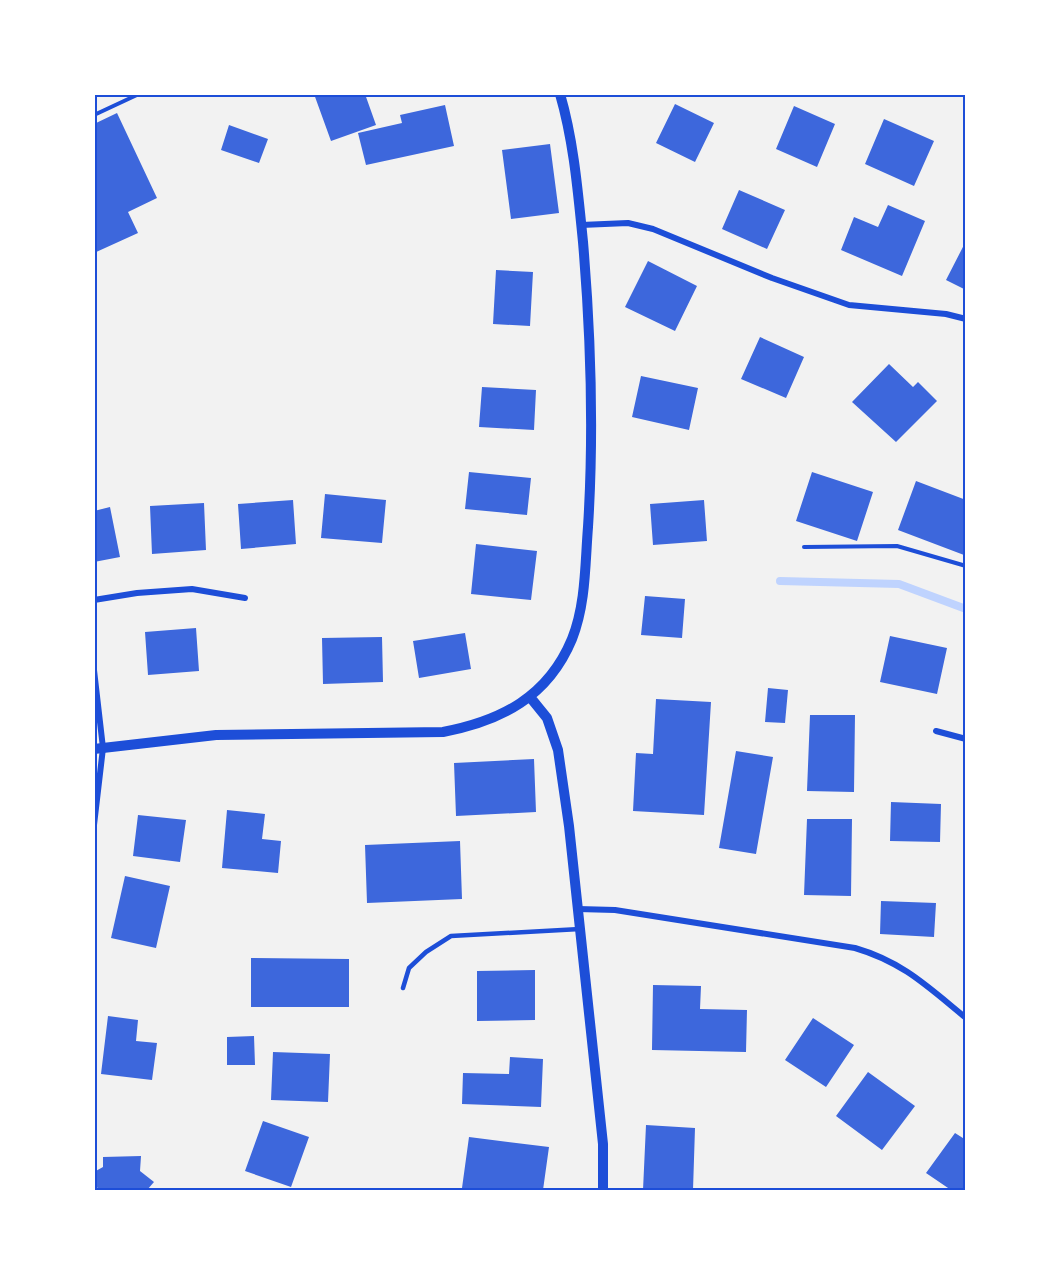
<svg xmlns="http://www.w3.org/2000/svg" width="1060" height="1285" font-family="'Sofia Sans Condensed',sans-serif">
<rect width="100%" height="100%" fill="#f2f2f2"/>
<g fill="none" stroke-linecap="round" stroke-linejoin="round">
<path stroke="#bfd3fe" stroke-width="8" d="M 780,581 L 899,584 L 966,609"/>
</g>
<path fill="#3d67dc" d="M 314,94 L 365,94 L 376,125 L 331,141 Z
M 675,104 L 714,123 L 695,162 L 656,143 Z
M 445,105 L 454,146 L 366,165 L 358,133 L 402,123 L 400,115 Z
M 794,106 L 835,124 L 817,167 L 776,149 Z
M 117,113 L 157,198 L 128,212 L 138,233 L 94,253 L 94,124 Z
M 884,119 L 934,141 L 914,186 L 865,164 Z
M 229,125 L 268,139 L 259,163 L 221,150 Z
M 550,144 L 559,213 L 511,219 L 502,150 Z
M 739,190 L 785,210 L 767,249 L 722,229 Z
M 888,205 L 925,221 L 902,276 L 841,250 L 854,217 L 878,227 Z
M 966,241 L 966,290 L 946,280 Z
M 648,261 L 697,286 L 675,331 L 625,307 Z
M 496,270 L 533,272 L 530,326 L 493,324 Z
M 760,337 L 804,357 L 786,398 L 741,379 Z
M 889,364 L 913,387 L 918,382 L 937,401 L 896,442 L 852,402 Z
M 641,376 L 698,388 L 689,430 L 632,417 Z
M 482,387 L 536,390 L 534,430 L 479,427 Z
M 469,472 L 531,478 L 527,515 L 465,509 Z
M 812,472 L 873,492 L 857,541 L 796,521 Z
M 916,481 L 966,500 L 964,555 L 898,530 Z
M 325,494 L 386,500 L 382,543 L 321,538 Z
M 293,500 L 296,544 L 241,549 L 238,504 Z
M 704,500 L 707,541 L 653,545 L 650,504 Z
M 204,503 L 206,550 L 152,554 L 150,506 Z
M 110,507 L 120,557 L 94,562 L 94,511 Z
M 476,544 L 537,551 L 531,600 L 471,594 Z
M 645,596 L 685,599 L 682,638 L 641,635 Z
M 196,628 L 199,671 L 148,675 L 145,632 Z
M 465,633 L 471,669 L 419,678 L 413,641 Z
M 890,636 L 947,648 L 937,694 L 880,682 Z
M 382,637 L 383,682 L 323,684 L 322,638 Z
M 768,688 L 788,690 L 785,723 L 765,722 Z
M 656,699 L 711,702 L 704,815 L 633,811 L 636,753 L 653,754 Z
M 810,715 L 855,715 L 854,792 L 807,791 Z
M 736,751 L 773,757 L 756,854 L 719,848 Z
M 534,759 L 536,812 L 456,816 L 454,763 Z
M 891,802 L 941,804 L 940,842 L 890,841 Z
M 227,810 L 265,814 L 262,839 L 281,841 L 278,873 L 222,868 Z
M 138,815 L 186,820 L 180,862 L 133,856 Z
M 807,819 L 852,819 L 851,896 L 804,895 Z
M 460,841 L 462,899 L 367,903 L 365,845 Z
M 125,876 L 170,886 L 156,948 L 111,938 Z
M 881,901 L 936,903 L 934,937 L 880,934 Z
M 251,958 L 349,959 L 349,1007 L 251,1007 Z
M 535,970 L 535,1020 L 477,1021 L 477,971 Z
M 653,985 L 701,986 L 700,1009 L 747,1010 L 746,1052 L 652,1050 Z
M 108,1016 L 138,1020 L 136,1041 L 157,1043 L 152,1080 L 101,1074 Z
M 813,1018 L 854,1045 L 826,1087 L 785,1060 Z
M 254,1036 L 255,1065 L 227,1065 L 227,1037 Z
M 273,1052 L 330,1054 L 328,1102 L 271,1100 Z
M 510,1057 L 543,1059 L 541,1107 L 462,1104 L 463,1073 L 509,1074 Z
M 868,1072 L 915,1106 L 882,1150 L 836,1116 Z
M 263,1121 L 309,1137 L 291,1187 L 245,1171 Z
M 646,1125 L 695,1128 L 693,1190 L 643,1190 Z
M 955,1133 L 966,1140 L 966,1190 L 951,1190 L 926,1173 Z
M 469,1137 L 549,1147 L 543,1190 L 462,1188 Z
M 141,1156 L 140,1171 L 154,1182 L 147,1190 L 99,1190 L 94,1183 L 94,1172 L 103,1167 L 103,1157 Z"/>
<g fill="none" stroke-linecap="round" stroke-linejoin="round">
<path stroke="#1d4ed8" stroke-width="4" d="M 94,115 L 139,94
M 804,547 L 897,546 L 966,566"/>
<path stroke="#1d4ed8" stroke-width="4.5" d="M 403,988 L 409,968 L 426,952 L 451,936 L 580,929"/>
<path stroke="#1d4ed8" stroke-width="6" d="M 581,225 L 628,223 L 653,229 L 772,278 L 849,305 L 946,314 L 966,319
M 94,600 L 137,593 L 192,589 L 245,598
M 94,670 L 103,748 L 94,825
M 936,731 L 966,739
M 578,909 L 615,910 L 855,948 C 903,962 928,987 966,1018"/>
<path stroke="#1d4ed8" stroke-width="10" d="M 530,697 L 547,718 L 558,750 L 569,826 L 603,1144 L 603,1190
M 94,749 L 216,735 L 443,732 C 501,721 548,697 572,639 C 586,604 585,564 588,527 C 594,432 591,337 583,242 C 578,193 574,142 560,94"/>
</g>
<rect width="1060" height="1285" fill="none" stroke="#ffffff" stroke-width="192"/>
<rect x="96" y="96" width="868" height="1093" fill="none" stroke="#1d4ed8" stroke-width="2"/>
</svg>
